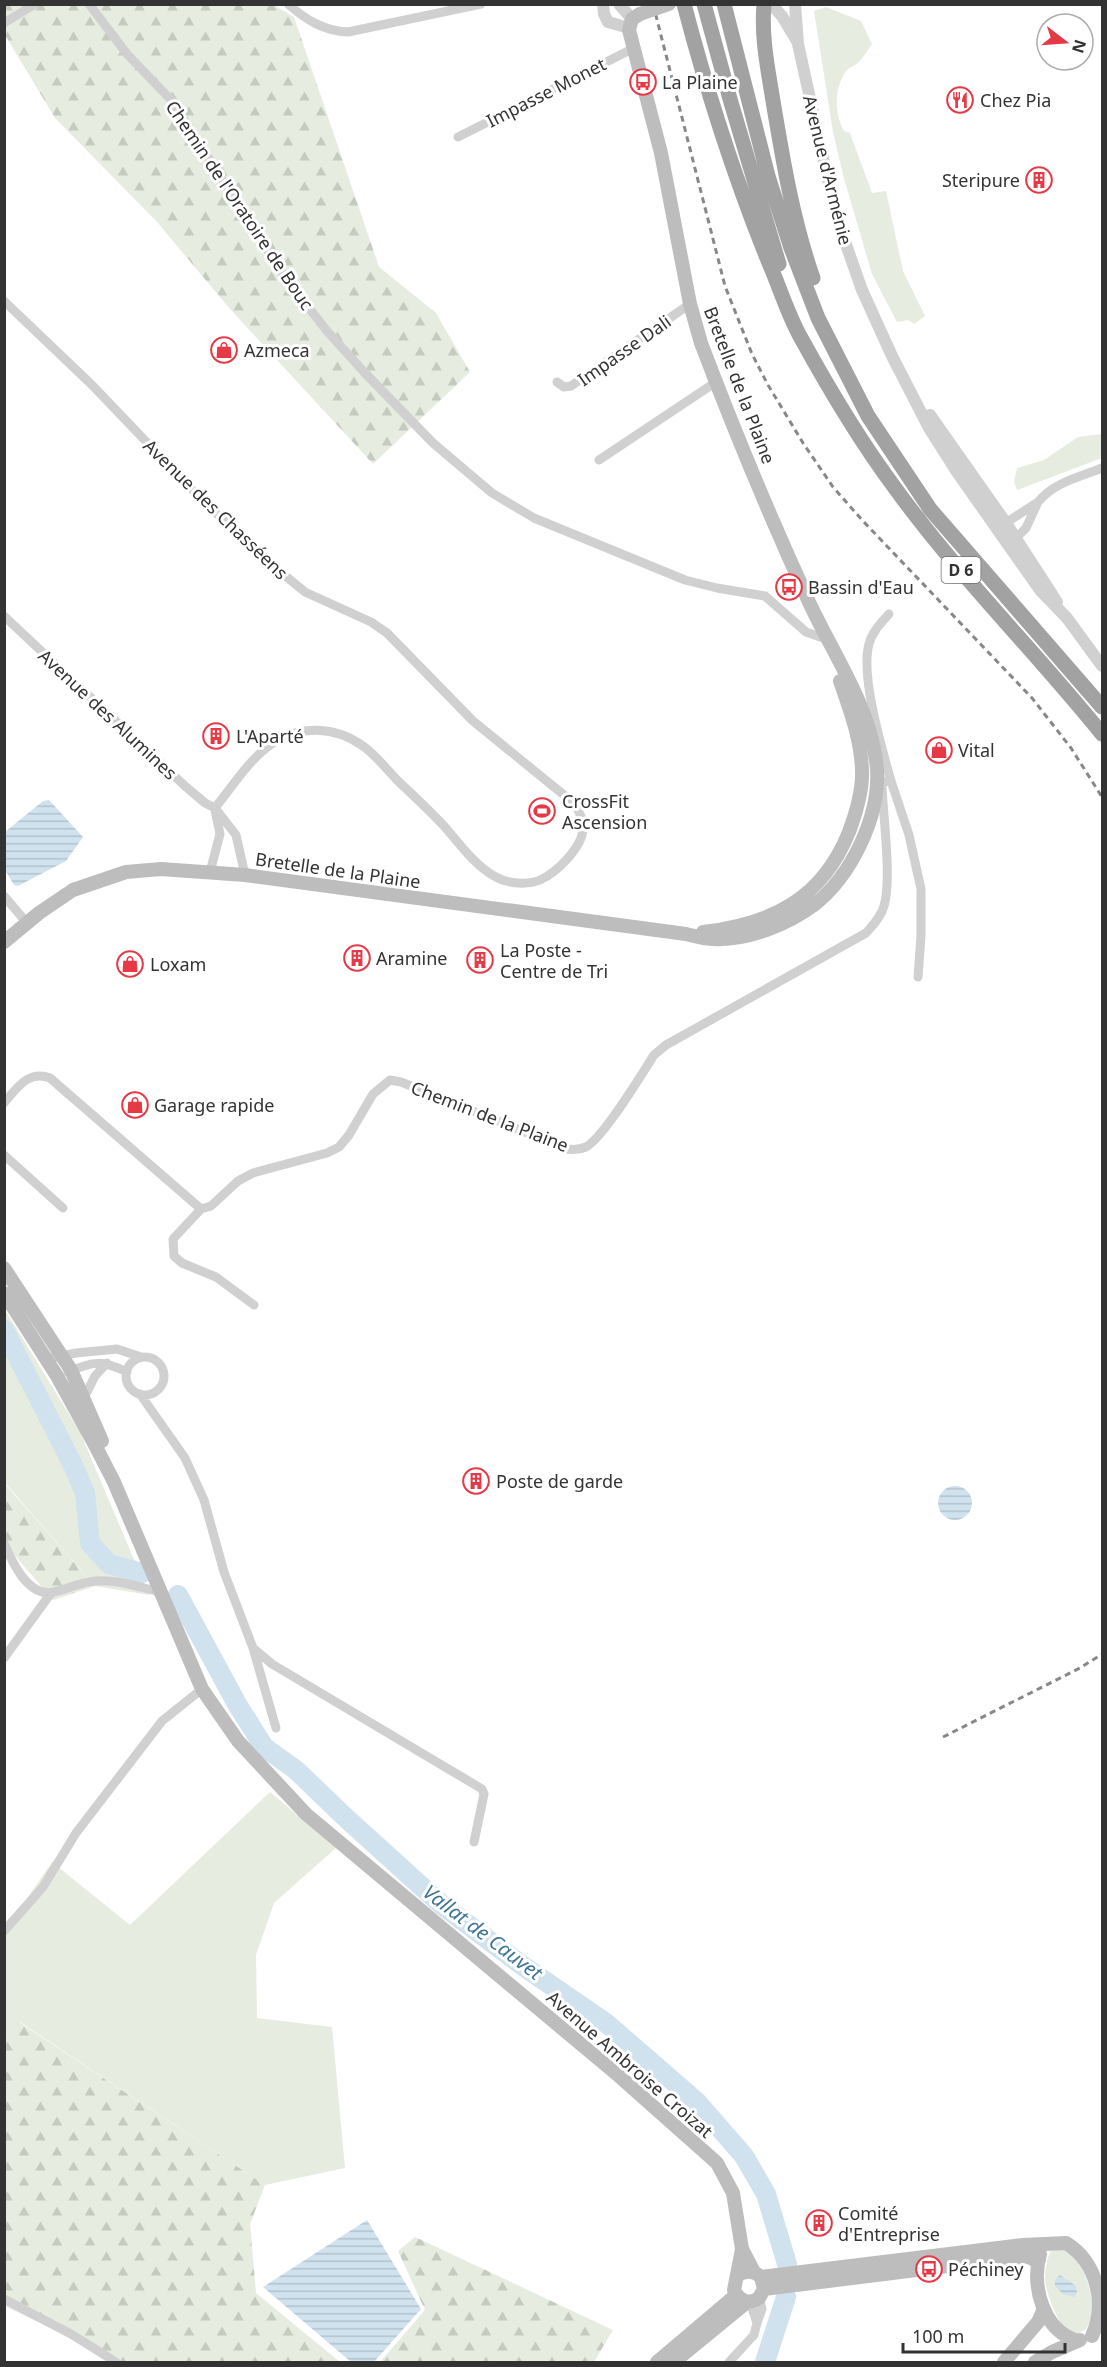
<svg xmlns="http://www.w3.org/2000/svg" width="1107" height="2367" font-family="'Noto Sans',sans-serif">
<defs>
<pattern id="forest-firs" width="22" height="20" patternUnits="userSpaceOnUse" patternTransform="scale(1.5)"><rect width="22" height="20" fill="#e6ecdf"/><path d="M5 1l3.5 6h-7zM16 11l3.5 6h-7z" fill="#c6cbc0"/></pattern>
<pattern id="water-rules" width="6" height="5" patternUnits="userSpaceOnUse" patternTransform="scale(1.5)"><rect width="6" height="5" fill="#cfe2ee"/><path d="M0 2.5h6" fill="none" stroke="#b2c2cd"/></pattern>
</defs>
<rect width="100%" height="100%" fill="#fff"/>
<path fill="#e6ecdf" d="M 826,7 L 861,21 L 872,44 C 868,50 863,58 858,63 C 854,66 849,67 846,71 C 834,89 834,113 844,131 L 850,133 L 872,193 L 886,191 L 903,271 L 925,316 L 914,324 L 908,320 L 897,322 L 872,274 L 843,175 L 833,132 L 814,11 Z
M 1102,434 L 1102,458 L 1017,490 L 1014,482 L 1017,468 L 1044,460 L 1078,437 Z
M 4,1308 L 80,1432 L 149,1595 L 95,1586 L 5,1483 Z
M 270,1792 L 336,1848 L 274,1903 L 256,1955 L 257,2018 L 332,2027 L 345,2168 L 265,2185 L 20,2022 L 5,2036 L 5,1931 L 52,1862 L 130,1925 Z
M 1057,2248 C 1061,2249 1067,2250 1070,2252 C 1086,2264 1103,2318 1083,2331 C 1062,2345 1046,2292 1045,2279 C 1045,2269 1047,2260 1050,2252 Z"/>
<path fill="url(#forest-firs)" d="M 6,4 L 272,4 L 294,17 L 379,267 L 436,313 L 470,372 L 373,464 L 230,309 L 157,222 L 55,118 L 5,35 Z
M 4,1483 L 95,1586 L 53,1600 L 5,1544 Z
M 19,2022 L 265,2185 L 250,2224 L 256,2293 L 340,2362 L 107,2362 L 69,2337 L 5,2306 L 5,2036 Z
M 415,2237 L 613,2330 L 594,2362 L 380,2362 L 425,2310 L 398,2251 Z"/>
<path fill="url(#water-rules)" d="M 49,800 L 83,837 L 66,861 L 18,886 L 14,885 L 5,870 L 5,832 L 43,801 Z
M938 1503a17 17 0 1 1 34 0a17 17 0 1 1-34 0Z
M 367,2220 L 421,2309 L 374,2362 L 351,2362 L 263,2287 Z
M 1060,2275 L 1076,2286 L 1077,2293 L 1074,2297 L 1063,2294 L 1055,2286 L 1055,2280 Z"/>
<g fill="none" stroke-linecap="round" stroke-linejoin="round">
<path stroke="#cfe2ee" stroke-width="20" d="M 4,1330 L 73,1465 L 85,1493 L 90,1543 L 109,1564 L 142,1573
M 178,1595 L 237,1704 L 264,1747 L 296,1770 L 346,1818 L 442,1905 L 523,1966 L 606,2023 L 697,2102 L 744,2156 L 766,2194 L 787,2264
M 765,2362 L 786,2297"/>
<path stroke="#d0d0d0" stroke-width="9" d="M 89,4 L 127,54 L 172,101 L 284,276 L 327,331 L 364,372 L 433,443 L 492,493 L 534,518 L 685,580 L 717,588 L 765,596 L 806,632 L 826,639
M 288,4 C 306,20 324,31 348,32 L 481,4
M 4,23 L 35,4
M 458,137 L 634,48
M 4,301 L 92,385 L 202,500 L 277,569 L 305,592 L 371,622 L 387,633 L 473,721 L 575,804 C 579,812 584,820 583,829 C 582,848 556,873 540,880 C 528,885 508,884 496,877 C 475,866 459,843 444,826 C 429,810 414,796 398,781 C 387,770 376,755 363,746 C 335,726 300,725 273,743 C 250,758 232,787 215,808
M 557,382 L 564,387 L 571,386 L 690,304
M 599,460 L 716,382
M 1038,502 C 1054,482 1080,477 1102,468
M 1001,526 L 1038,502 L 1026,528 L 1012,542
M 889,614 C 881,623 872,632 869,644 C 860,675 882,749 891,781
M 4,616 L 185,786 L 205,803 L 215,808 L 236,835 L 245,875
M 882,782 L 891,781 L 909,835 L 921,889 L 921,936 L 918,977
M 210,872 L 220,834 L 215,810
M 4,896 L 27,923
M 4,1103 C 17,1088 28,1070 50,1078 L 201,1209
M 4,1155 L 63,1208
M 254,1305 L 216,1277 L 182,1263 L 174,1256 L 173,1239 L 201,1209 L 211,1206 L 238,1181 L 253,1173 L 327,1153 L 339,1147 L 349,1135 L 373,1094 L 390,1080 L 401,1082 L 567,1149 C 574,1150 579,1150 586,1147 C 604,1137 641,1075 654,1055 L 666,1045 L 866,933 C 873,925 881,917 884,906 C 892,878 883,817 882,785
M126 1376a19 19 0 1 1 38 0a19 19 0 1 1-38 0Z
M 47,1359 L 76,1353 L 117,1349 L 141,1357
M 68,1372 C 94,1361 101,1360 127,1372
M 140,1394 L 185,1458 L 204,1500 L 224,1572 L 253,1648 L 272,1664 L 482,1789 L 484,1794 L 474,1842
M 84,1398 L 95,1376 L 107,1363
M 4,1543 C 12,1562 28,1598 54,1592 C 68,1589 81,1582 95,1581 C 117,1579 139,1587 160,1592
M 253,1648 L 276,1728
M 4,1658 L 51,1593
M 4,1931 L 43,1887 L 76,1833 L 162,1721 L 202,1689
M 4,2299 L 71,2334 L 116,2362
M 750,2302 L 757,2323 L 762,2309 L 759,2298
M 729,2362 L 754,2335 L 757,2323"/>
<path stroke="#d0d0d0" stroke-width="12" d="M 603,4 L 604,14 L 608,22 L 629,28
M 619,4 L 632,19
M 771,4 L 782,16 L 798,43
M 795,4 L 798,44 L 836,216 L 862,290 L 892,356 L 929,428 L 957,472 L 1040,590 L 1067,618 L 1102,666
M 930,415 L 1006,523 L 1057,602"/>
<path stroke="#bdbdbd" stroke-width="14" d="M 703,932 C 772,924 822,899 849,832 C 856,813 863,790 862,770 C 861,739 850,710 840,681
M 4,942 L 39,913 L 73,890 L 126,872 L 161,869 L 245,875 L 686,934 C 695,936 704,939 713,939 C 747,941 787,925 814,905 C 851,876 880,817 877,769 C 872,709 834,656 809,602 C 770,517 734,430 701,343 L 690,304 L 661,153 L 629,30 L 632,19 L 640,14
M 4,1268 L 71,1370 L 102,1441
M 4,1293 L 57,1376 L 95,1445 L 114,1482 L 202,1689 L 238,1741 L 306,1814 L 619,2076 L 717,2163 L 733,2193 L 742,2249 L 754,2272
M 1040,2254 C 1031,2286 1043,2331 1078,2341
M 737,2276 C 745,2270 753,2270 761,2277 L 764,2289 L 759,2298 C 749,2305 739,2301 734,2290 L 742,2249
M 761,2277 L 1023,2245 L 1066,2243 C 1097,2262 1107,2304 1092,2336
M 764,2289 L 1005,2259 L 1029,2257 L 1038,2262
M 657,2362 L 736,2295
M 674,2362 L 747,2302
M 1004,2362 L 1038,2322 L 1044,2309
M 1035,2362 L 1052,2352 L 1080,2340"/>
<path stroke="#a2a2a2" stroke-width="15" d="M 684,4 C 707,92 735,179 769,263 C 780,288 788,315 801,338 C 829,389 860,441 895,488 C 958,575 1035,651 1102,734
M 704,4 L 730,99 L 779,264
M 724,4 L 768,176 L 791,248 L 818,318 L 868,416 L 930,509 L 1102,707
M 764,4 C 761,37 768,69 773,101 C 783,161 793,221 813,278"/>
<path stroke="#888" stroke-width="3" stroke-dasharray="6 4.5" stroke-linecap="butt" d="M 653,4 L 725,286 L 752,354 L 768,385 L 803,443 L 833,487 L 862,520 L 1032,698 L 1071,748 L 1102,797
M 943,1737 L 1080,1668 L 1102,1654"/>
<path stroke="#bdbdbd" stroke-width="14" d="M 640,14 L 669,4"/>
</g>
<defs>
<g id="bus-ring" transform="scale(1.35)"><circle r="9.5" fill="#fff" stroke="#e63946" stroke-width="1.5"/><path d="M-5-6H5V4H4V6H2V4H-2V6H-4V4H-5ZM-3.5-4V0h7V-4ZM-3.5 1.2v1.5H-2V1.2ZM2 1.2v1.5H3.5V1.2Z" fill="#e63946"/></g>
<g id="restaurant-ring" transform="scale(1.35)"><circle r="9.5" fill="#fff" stroke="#e63946" stroke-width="1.5"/><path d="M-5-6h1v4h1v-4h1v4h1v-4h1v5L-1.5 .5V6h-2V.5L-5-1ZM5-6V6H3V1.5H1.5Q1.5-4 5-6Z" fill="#e63946"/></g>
<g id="building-ring" transform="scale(1.35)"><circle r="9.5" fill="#fff" stroke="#e63946" stroke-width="1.5"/><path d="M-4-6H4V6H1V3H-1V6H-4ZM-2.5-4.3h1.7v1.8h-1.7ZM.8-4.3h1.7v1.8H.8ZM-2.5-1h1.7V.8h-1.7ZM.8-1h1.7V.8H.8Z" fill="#e63946"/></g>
<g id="shop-ring" transform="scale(1.35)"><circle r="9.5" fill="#fff" stroke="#e63946" stroke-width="1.5"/><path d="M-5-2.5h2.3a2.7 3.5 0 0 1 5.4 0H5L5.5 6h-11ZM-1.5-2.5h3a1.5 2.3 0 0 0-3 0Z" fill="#e63946"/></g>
<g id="stadium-ring" transform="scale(1.35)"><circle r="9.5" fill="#fff" stroke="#e63946" stroke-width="1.5"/><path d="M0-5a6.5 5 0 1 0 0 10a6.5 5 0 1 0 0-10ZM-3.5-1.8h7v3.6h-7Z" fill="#e63946"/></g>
</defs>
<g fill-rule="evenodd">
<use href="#bus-ring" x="643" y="82"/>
<use href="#restaurant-ring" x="960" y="100"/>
<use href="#building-ring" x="1039" y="180"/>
<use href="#shop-ring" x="224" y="350"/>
<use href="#bus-ring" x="789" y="587"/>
<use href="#building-ring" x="216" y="736"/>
<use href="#shop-ring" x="939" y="750"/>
<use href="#stadium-ring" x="542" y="811"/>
<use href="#building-ring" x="357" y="958"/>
<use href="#building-ring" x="480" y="960"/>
<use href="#shop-ring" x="130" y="964"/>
<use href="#shop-ring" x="135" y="1105"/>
<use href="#building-ring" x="476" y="1481"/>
<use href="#building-ring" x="819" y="2223"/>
<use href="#bus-ring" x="929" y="2269"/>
</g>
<g text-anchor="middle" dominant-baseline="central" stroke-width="6" stroke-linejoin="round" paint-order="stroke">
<rect fill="#fff" stroke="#707070" stroke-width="1.5" x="941.5" y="557" width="39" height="26" rx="4.5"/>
<g font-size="16" font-weight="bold" fill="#333">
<text x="961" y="570">D 6</text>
</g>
<g font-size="18" fill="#333" stroke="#fff" text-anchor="start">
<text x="662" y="82">La Plaine</text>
<text x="980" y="100">Chez Pia</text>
<text x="1020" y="180" text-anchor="end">Steripure</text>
<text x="244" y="350">Azmeca</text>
<text x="808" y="587">Bassin d'Eau</text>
<text x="236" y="736">L'Aparté</text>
<text x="958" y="750">Vital</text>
<text x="562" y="801">CrossFit<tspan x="562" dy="21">Ascension</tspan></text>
<text x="500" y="950">La Poste -<tspan x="500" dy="21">Centre de Tri</tspan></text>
<text x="376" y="958">Aramine</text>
<text x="150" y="964">Loxam</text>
<text x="154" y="1105">Garage rapide</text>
<text x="496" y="1481">Poste de garde</text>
<text x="838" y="2213">Comité<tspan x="838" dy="21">d'Entreprise</tspan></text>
<text x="948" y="2269">Péchiney</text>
</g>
<g font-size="18" fill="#333" stroke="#fff">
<text transform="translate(546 92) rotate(-27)">Impasse Monet</text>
<text transform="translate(828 170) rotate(76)">Avenue d'Arménie</text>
<text transform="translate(240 205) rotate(56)">Chemin de l'Oratoire de Bouc</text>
<text transform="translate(624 350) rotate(-35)">Impasse Dali</text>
<text transform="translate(740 385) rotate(69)">Bretelle de la Plaine</text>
<text transform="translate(216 509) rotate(44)">Avenue des Chasséens</text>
<text transform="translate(108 714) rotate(43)">Avenue des Alumines</text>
<text transform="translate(338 870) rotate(8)">Bretelle de la Plaine</text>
<text transform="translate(490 1116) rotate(21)">Chemin de la Plaine</text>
<text transform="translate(630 2064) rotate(41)">Avenue Ambroise Croizat</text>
</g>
<g font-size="20" font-style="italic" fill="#3f7597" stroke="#fff">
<text transform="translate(483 1932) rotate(37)">Vallat de Cauvet</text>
</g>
</g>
<rect width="1107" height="2367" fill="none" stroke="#333333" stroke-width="12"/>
<g transform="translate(1065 42) rotate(107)"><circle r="28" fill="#ffffff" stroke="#adadad" stroke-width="1.5"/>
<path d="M0-4.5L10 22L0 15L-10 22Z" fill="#e63946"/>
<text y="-9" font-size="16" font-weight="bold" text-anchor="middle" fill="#333333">N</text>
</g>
<path d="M903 2343v9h162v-9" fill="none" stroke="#333333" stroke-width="3"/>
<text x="912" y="2343" font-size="18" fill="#333333" stroke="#ffffff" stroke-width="4.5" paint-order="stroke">100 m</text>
</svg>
